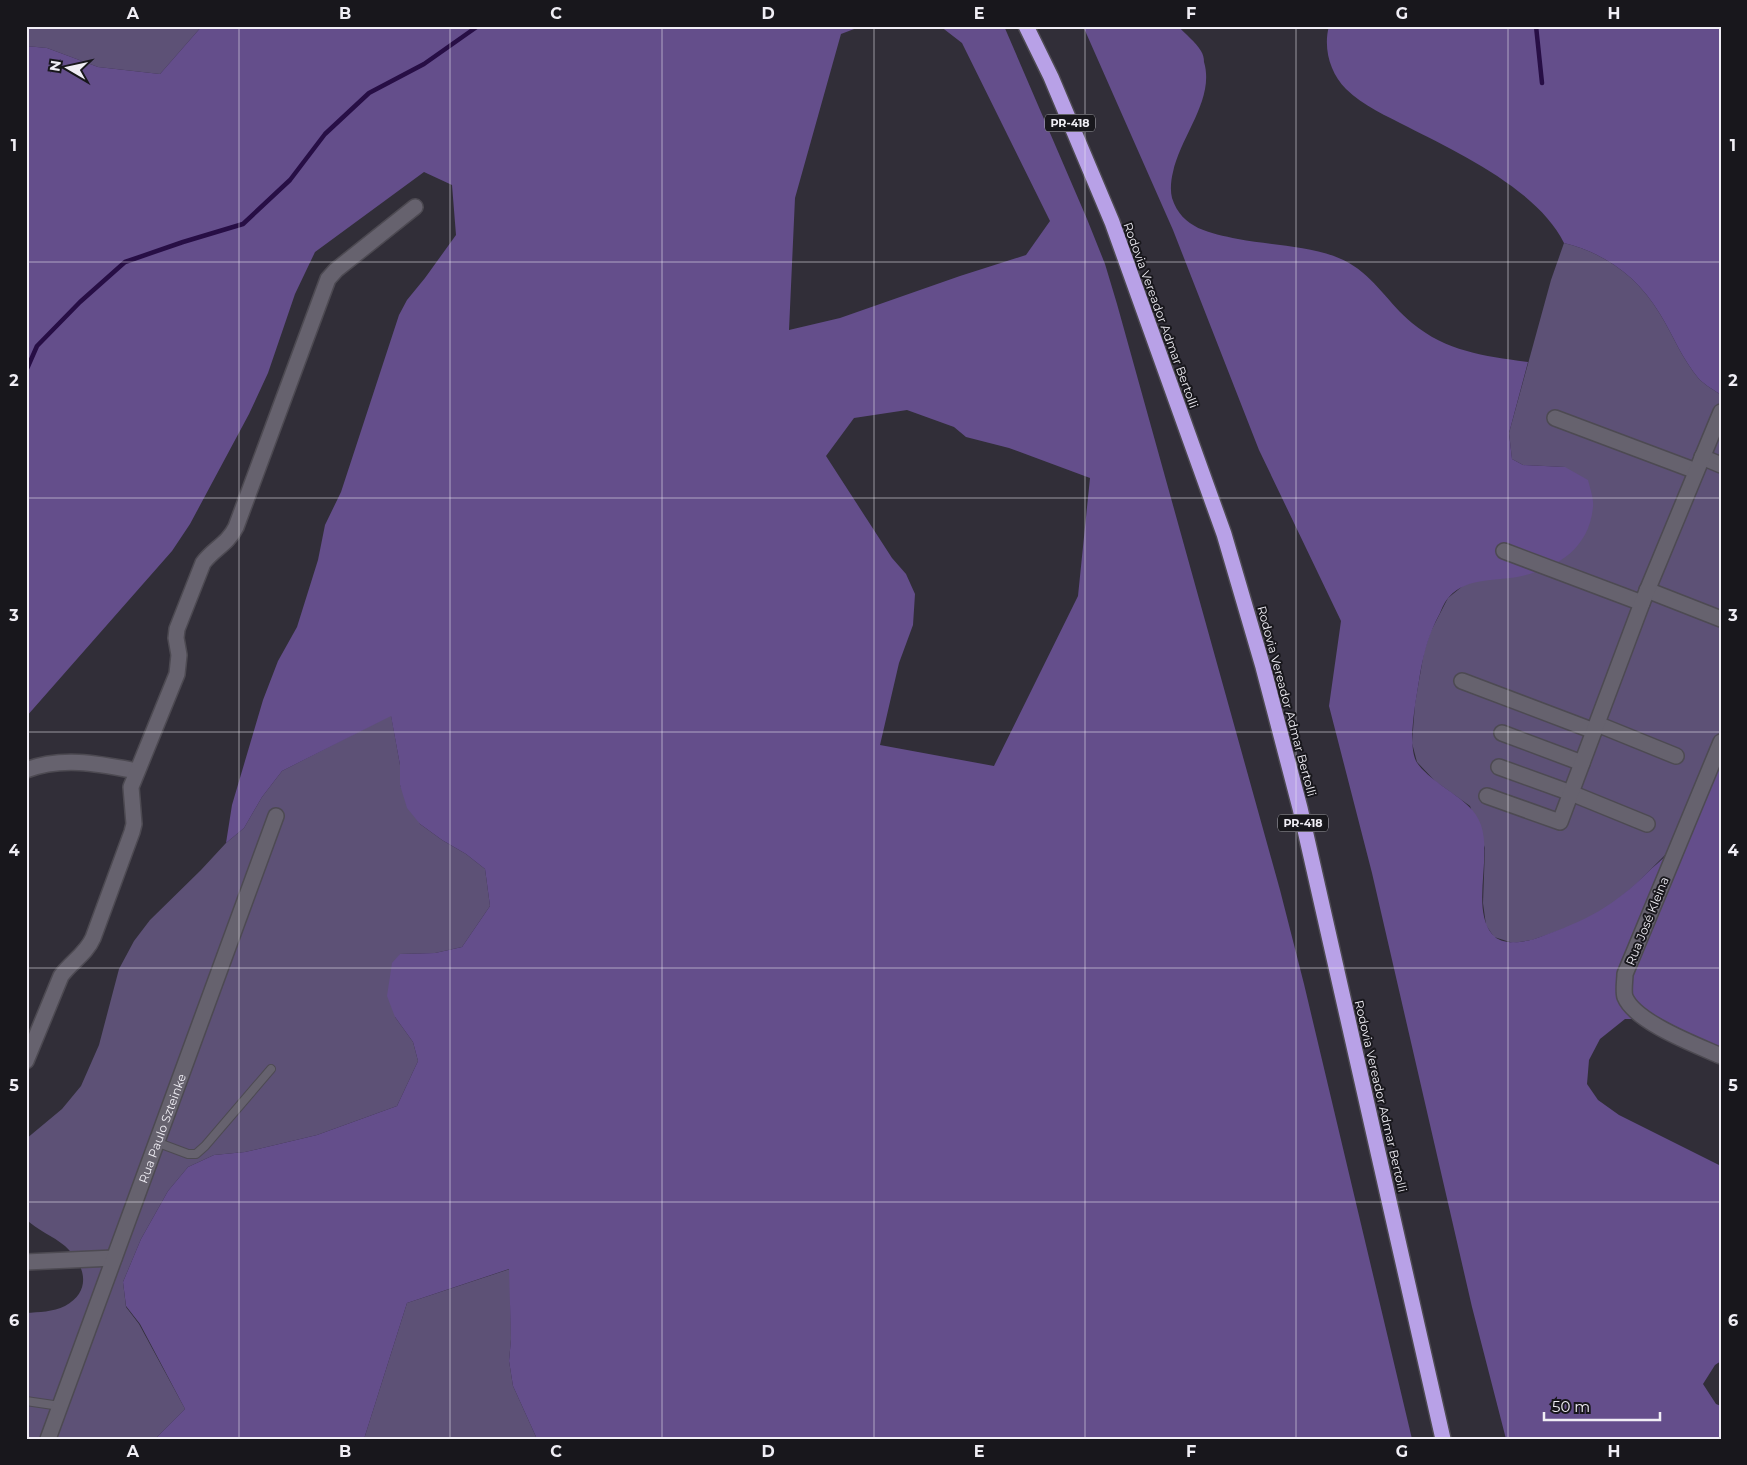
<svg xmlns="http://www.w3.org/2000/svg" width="1747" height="1465" font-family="Montserrat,sans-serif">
<rect width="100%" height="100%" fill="#312e38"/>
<path fill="#5d5176" d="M 26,26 L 202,26 L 160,74 L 98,67 L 47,48 L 26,46 Z
M 1564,243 C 1605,253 1638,277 1660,314 C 1673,335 1682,359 1699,379 C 1705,385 1714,390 1721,395 L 1721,738 L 1668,852 L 1636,884 L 1616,901 L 1594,916 L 1569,927 L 1532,940 L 1513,943 L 1494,937 L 1486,925 L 1483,903 L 1485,848 L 1470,806 L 1435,781 L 1417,762 L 1412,743 L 1415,704 L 1424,652 L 1430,633 L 1448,598 L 1464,585 L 1476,581 L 1565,467 L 1523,465 L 1512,459 L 1509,433 L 1551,280 Z
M 391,715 L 400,765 L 400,785 L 420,824 L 442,840 L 466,854 L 485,869 L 490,906 L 462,947 L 435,953 L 400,954 L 395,1017 L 413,1042 L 418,1061 L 397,1106 L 317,1135 L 245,1152 L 214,1155 L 188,1167 L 168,1191 L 141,1239 L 123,1282 L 126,1307 L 139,1324 L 185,1409 L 155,1439 L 26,1439 L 26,1313 C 39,1312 53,1312 65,1306 C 93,1291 85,1264 65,1246 C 53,1236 37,1230 26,1219 L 26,1139 L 62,1109 L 81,1086 L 99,1045 L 119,969 L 134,941 L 150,920 L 201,870 L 226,843 L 244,828 L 262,797 L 282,771 Z
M 510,1269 L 511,1339 L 509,1361 L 513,1386 L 537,1439 L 364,1439 L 407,1303 Z"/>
<path fill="#644e8b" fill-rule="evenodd" d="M 202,26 L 862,26 L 841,34 L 795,198 L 789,330 L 840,318 L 960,276 L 1026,255 L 1050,221 L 962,43 L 940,26 L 1004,26 L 1087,219 L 1105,264 L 1117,304 L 1280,890 L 1304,984 L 1412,1439 L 537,1439 L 513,1386 L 509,1361 L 511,1339 L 509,1269 L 407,1303 L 364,1439 L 155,1439 L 185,1409 L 140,1324 L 126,1306 L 123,1282 L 141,1239 L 168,1191 L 188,1167 L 214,1155 L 245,1152 L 317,1135 L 397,1106 L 418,1061 L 413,1042 L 395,1017 L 387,996 L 392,963 L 400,954 L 435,953 L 462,947 L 490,906 L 485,869 L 466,854 L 442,840 L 420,824 L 407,808 L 400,785 L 400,765 L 391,716 L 282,771 L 262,797 L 244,828 L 226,843 L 232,805 L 263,700 L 278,661 L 297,627 L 318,560 L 325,525 L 341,492 L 399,315 L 407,300 L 425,278 L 456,235 L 452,185 L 424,172 L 315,252 L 295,294 L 268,373 L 249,414 L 190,524 L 172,551 L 26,717 L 26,46 L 47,48 L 98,67 L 160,74 ZM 907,410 L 954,427 L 966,437 L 1009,448 L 1090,478 L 1078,596 L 994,766 L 880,745 L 899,663 L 913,625 L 915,594 L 906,574 L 892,558 L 826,456 L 854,418 Z
M 1083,26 L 1178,26 C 1185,34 1196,42 1201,51 C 1203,54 1204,58 1204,62 C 1215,99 1181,135 1173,172 C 1171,180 1170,190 1172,198 C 1182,229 1210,233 1238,239 C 1273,246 1317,245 1349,263 C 1375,278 1389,304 1412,323 C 1447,352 1485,356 1528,362 L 1509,433 L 1512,459 L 1523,465 L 1565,467 L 1588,480 C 1590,488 1594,499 1593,507 C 1589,548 1559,567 1522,576 C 1497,582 1468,576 1449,597 C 1445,601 1442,608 1440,613 C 1429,633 1424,652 1420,674 C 1417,696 1407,742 1416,761 C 1422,772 1441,785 1451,792 C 1463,801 1476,810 1481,825 C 1492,858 1471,908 1492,934 C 1502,947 1527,942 1540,937 C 1587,920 1613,907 1649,871 C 1655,865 1664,859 1669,851 C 1675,841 1679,829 1684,818 C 1696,791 1709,764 1721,738 L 1721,1053 L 1645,1019 L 1625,1019 L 1600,1039 L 1589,1060 L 1587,1084 L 1598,1100 L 1619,1115 L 1721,1166 L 1721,1361 L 1715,1365 L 1703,1384 L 1716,1404 L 1721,1406 L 1721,1439 L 1506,1439 L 1472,1307 L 1372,873 L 1329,706 L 1341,621 L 1259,450 L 1173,230 Z
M 1329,26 L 1721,26 L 1721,395 C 1714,390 1705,385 1699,379 C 1682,359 1673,335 1660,314 C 1638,277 1605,253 1564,243 C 1538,190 1459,153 1408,127 C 1387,116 1363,106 1346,89 C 1330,73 1323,48 1329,26 Z"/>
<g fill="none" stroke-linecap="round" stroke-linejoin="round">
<path stroke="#270e45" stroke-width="4.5" d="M 1536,26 L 1542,83
M 26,371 L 37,346 L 80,302 L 125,262 L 183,242 L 243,224 L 290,180 L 325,134 L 369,93 L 424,64 L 478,26"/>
<g stroke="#4d4a52" stroke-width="10">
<path id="lane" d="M 156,1142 L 188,1154 L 196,1154 L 205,1146 L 271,1069
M 26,1401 L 60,1406"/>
</g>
<g stroke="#4d4a52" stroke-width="18">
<g id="street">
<path d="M 1555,418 L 1696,471"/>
<path d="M 1702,457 L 1721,465"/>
<path d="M 1504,551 L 1642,603"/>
<path d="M 1647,590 L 1721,619"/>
<path d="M 1462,681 L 1594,731"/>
<path d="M 1597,724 L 1676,756"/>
<path d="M 1502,733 L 1582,763"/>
<path d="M 1721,742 L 1625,974 C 1625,980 1623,991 1625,997 C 1635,1022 1696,1045 1721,1056"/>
<path d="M 1499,767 L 1571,793 L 1647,824"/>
<path d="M 26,770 C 63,756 100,764 137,771"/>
<path d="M 1487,796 L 1560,822 L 1642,603 L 1721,412"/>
<path d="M 26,1061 L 61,976 C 71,962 86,954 93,938 L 132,832 L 134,824 L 131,787 L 177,674 L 179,655 L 176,638 L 177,629 L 203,563 C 214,548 227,545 236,527 L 328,279 L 336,270 L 415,207"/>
<path d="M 26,1262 L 114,1258"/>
<path id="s1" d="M 48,1439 L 276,816"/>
</g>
</g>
<g stroke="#4d4a52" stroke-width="18">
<path id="highway" d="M 1026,26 L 1051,77 L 1112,222 L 1224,534 L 1263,667 L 1300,808 L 1443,1439"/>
</g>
<use href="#lane" stroke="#66626e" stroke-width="8"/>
<use href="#street" stroke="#66626e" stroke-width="15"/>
<use href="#highway" stroke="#b8a1e7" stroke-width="15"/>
</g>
<path fill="none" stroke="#f0eef5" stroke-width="1" stroke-opacity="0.55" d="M 239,26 L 239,1439M 450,26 L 450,1439M 662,26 L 662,1439M 874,26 L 874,1439M 1085,26 L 1085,1439M 1296,26 L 1296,1439M 1508,26 L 1508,1439M 26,262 L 1721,262M 26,498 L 1721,498M 26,732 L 1721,732M 26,968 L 1721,968M 26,1202 L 1721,1202"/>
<g text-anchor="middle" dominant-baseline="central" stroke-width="4" stroke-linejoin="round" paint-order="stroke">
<g fill="#18171c" stroke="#afaeb4" stroke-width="1">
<rect x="1045" y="114.5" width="50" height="17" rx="4"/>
<rect x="1278" y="814.5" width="50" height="17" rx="4"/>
</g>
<g font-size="11" font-weight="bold" fill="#f0eef5">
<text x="1070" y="123">PR-418</text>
<text x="1303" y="823">PR-418</text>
</g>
<g font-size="12" fill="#f0eef5" stroke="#18171c">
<text transform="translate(1161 315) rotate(70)">Rodovia Vereador Admar Bertolli</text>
<text transform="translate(1287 701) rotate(75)">Rodovia Vereador Admar Bertolli</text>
<text transform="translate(1647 921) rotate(-68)">Rua José Kleina</text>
<text transform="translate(1381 1096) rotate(77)">Rodovia Vereador Admar Bertolli</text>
<text stroke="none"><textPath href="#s1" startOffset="331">Rua Paulo Szteinke</textPath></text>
</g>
</g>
<rect width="1747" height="1465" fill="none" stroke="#18171c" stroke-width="55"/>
<g transform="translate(68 68) rotate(279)" stroke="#18171c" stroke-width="4" paint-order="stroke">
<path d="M0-4L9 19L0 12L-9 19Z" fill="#f0eef5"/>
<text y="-8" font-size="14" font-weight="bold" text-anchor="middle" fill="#f0eef5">N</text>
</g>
<path d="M1544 1412v8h116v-8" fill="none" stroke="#f0eef5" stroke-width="2.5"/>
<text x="1552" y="1412" font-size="15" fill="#f0eef5" stroke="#18171c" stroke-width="4" paint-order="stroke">50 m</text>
<rect x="28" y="28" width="1692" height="1410" fill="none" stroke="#f0eef5" stroke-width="2"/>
<g font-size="16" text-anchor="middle" font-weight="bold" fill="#f0eef5">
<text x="133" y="19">A</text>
<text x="345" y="19">B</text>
<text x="556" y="19">C</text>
<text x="768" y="19">D</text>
<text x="979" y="19">E</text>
<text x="1191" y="19">F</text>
<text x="1402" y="19">G</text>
<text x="1614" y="19">H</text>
<text x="14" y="151">1</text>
<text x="1733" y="151">1</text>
<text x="14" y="386">2</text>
<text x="1733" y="386">2</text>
<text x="14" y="621">3</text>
<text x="1733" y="621">3</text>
<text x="14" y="856">4</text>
<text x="1733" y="856">4</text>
<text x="14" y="1091">5</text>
<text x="1733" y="1091">5</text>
<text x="14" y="1326">6</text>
<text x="1733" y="1326">6</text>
<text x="133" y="1457">A</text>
<text x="345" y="1457">B</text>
<text x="556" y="1457">C</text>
<text x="768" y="1457">D</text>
<text x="979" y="1457">E</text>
<text x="1191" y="1457">F</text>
<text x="1402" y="1457">G</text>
<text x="1614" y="1457">H</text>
</g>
</svg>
